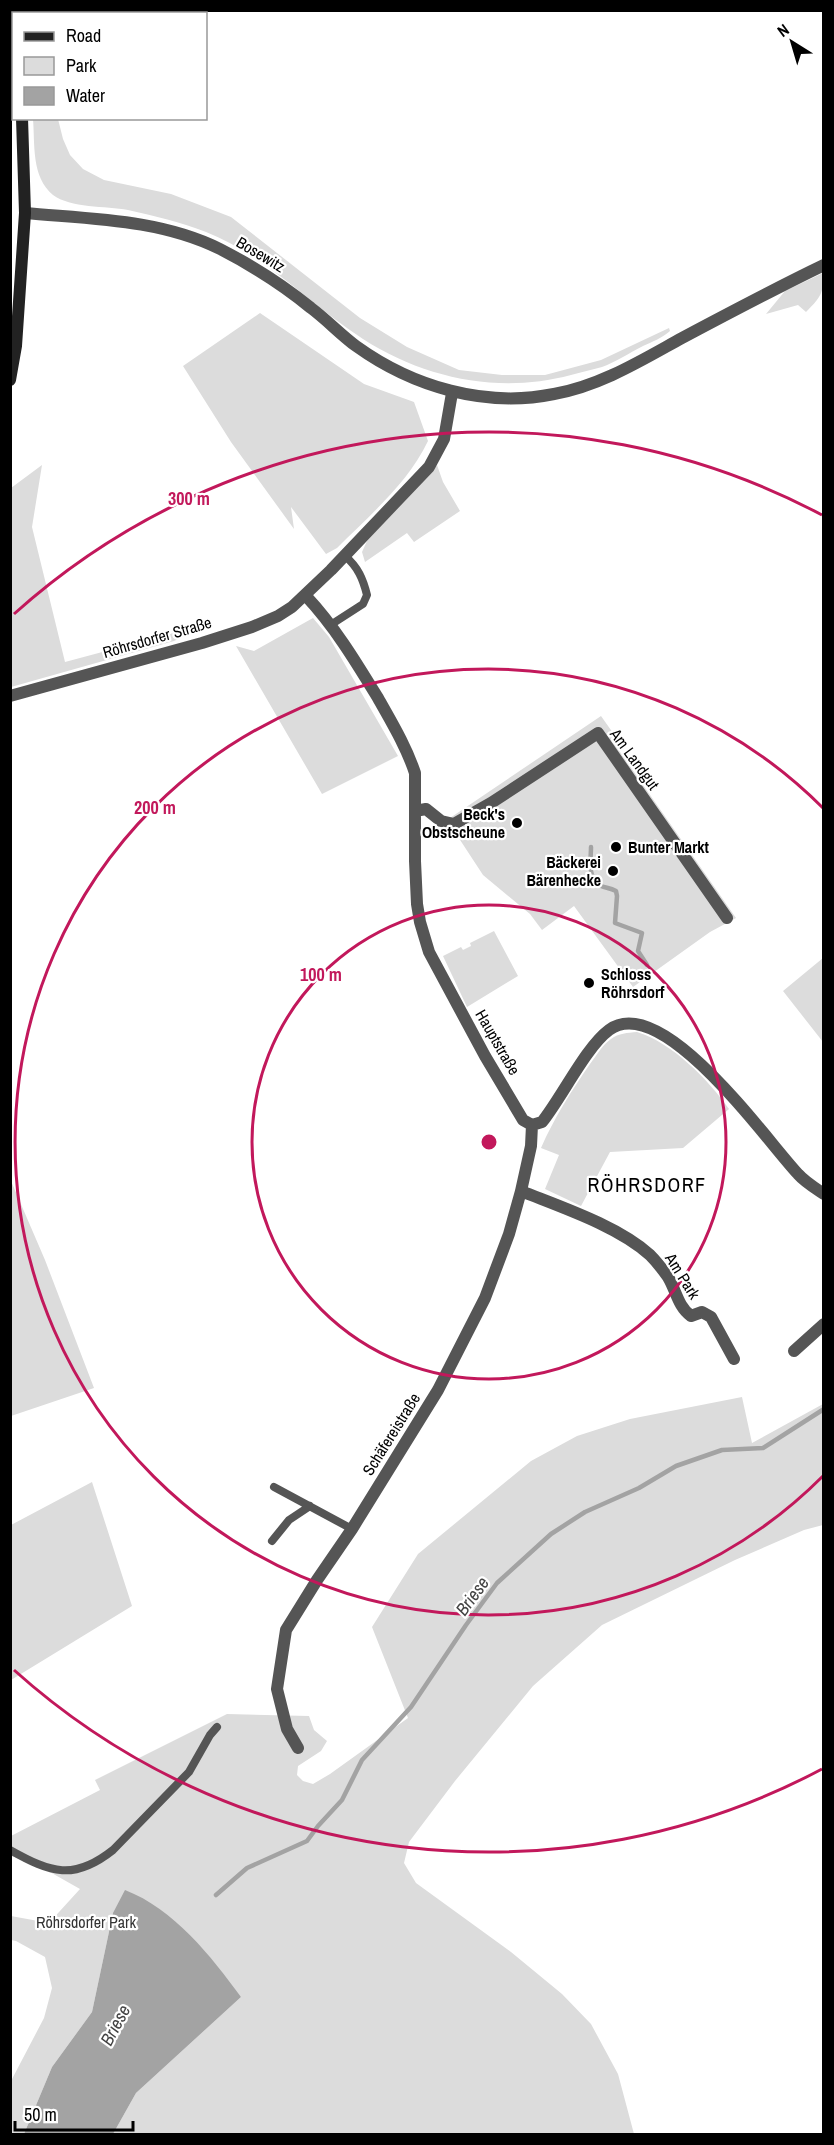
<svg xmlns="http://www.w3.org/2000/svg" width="834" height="2145" font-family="'Archivo Narrow',sans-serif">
<rect width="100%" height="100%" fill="#fff"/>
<path fill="#dcdcdc" d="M 33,119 L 58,119 L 63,139 L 70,155 L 83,169 L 104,180 L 171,194 L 231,217 L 360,318 L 407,347 L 459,370 L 502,375 L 545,375 L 601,360 L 669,328 L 670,331 C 662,338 652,342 643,346 C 629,353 616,362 602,367 C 592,370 581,372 571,375 C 500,394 425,379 363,339 C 309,304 268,257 206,232 C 181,222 154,216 128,210 C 106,206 70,208 53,195 C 31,177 35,144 33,119 Z
M 823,273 C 824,294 820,298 806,312 L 798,305 L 766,314 L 785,291 Z
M 260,313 L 364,384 L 414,402 L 428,441 C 408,483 370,515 337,548 L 326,554 L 291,507 L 294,529 L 231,442 L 183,366 Z
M 42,465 L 32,527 L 65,662 L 192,628 L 190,633 L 174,641 L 11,687 L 11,488 Z
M 437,465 L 443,482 L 460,511 L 414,542 L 407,533 L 365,562 L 362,552 L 367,541 Z
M 313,618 L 329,637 L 398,756 L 322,794 L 236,646 L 254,651 Z
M 601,716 L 613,733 L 611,739 L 736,918 L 710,932 L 633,987 L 574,906 L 542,930 L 530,914 L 483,875 L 447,820 Z
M 494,931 L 518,976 L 467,1007 L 443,956 L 461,947 L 463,950 L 471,946 L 470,943 Z
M 823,958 L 823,1042 L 783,991 Z
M 637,1032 C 671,1042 709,1080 729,1109 L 683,1148 L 610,1152 L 581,1206 L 545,1189 L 559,1155 L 541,1148 C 554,1118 572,1090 590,1064 C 597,1055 602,1045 611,1039 C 619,1033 627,1033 637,1032 Z
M 11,1181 L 45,1260 L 94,1388 L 11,1416 Z
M 742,1397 L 752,1443 L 823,1404 L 823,1525 L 804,1530 L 735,1560 L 602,1625 L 533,1686 L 455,1781 L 409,1842 L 404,1863 L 416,1883 L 511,1952 L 562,1994 L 591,2024 L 618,2074 L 634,2134 L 113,2134 L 136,2093 L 241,1997 L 113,1913 L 92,2012 L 52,2067 L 24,2134 L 11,2134 L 11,2081 L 44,2018 L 52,1988 L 45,1957 L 16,1941 L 11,1940 L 11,1916 L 49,1923 L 80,1889 L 34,1863 L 11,1856 L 11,1836 L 100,1790 L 95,1780 L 227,1714 L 309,1716 L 314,1730 L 327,1741 L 321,1751 L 298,1766 L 297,1775 L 303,1781 L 313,1784 L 330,1774 L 408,1718 L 372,1627 L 418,1554 L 531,1461 L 577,1436 L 630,1419 Z
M 92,1482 L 132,1606 L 11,1680 L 11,1525 Z"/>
<path fill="#a3a3a3" d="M 125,1890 C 174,1909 211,1956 241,1997 L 136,2093 L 113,2134 L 24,2134 L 52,2067 L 92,2012 L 113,1913 Z"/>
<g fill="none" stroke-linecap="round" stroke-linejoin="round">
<path stroke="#a3a3a3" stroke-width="4.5" d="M 591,847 C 591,859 587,880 601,886 C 606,888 610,888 616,891 L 617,896 L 615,923 L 642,933 L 638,951 L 647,965
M 216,1895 L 247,1868 L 307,1841 L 318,1826 L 342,1800 L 362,1760 L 411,1707 L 466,1625 L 497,1583 L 551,1534 L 585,1512 L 639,1488 L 676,1466 L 722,1450 L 763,1448 L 824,1409"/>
<path stroke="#555" stroke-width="8" d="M 332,624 L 363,604 L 367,595 C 363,579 358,567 345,556
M 274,1487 L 352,1529
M 272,1541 L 289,1520 L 310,1506
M 10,1850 C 51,1873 74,1881 113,1850 L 189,1772 L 210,1735 L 217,1727"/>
<path stroke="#555" stroke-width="12" d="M 306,596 C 335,627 356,662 378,698 C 392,723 406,746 415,773 L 415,861 L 417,904 L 420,922 L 429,952 L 485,1056 L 523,1120 L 532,1125 L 542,1122 C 562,1097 586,1047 609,1030 C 662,991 766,1140 798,1174 C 805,1182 815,1188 824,1194
M 415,811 L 426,809 L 441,821 L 454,824 L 491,803 L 598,733 L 727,918
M 521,1191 C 561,1207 618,1226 650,1255 C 656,1261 663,1270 668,1277 C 676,1290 678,1307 691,1316 L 702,1312 L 711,1317 L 734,1359
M 794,1351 L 824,1324
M 298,1748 L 287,1729 L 277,1689 L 286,1630 L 317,1580 L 352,1529 L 438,1390 L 485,1298 L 509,1234 L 521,1191 L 531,1146 L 532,1125"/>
<path stroke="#555" stroke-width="12" d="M 25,213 C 90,219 160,219 220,249 C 253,266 283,285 311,308 C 327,320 341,335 356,346 C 413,387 485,408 554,394 C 600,386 642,360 682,338 C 729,313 776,288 824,265
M 10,696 L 202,643 L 252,627 L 278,616 L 292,607 L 331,570 L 429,467 L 444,439 L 452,393"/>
<path stroke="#222" stroke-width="12" d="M 16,10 L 16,14
M 10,380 L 16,346 L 25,213 L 22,118"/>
</g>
<g fill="none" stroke="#c2185b" stroke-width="3">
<circle cx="489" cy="1142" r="237"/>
<path d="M823 1476A473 473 0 1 1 823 808"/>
<path d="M822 1769A710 710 0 0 1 14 1670M14 614A710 710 0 0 1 822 515"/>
</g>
<g fill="#000" stroke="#fff" stroke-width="2">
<circle cx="517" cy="823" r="6"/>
<circle cx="616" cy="847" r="6"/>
<circle cx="613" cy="871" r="6"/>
<circle cx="589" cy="983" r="6"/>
</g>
<g text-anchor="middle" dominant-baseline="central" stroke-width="4.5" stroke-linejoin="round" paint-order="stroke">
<g font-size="16" fill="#000" stroke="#fff">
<text transform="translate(261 254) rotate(31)">Bosewitz</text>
<text transform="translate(157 637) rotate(-16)">Röhrsdorfer Straße</text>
<text transform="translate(635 759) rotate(54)">Am Landgut</text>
<text transform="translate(498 1042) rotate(60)">Hauptstraße</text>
<text transform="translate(683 1276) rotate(58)">Am Park</text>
<text transform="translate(391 1434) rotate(-58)">Schäfereistraße</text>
</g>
<g font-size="16" font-weight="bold" fill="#000" stroke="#fff" text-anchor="end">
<text x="505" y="814">Beck's<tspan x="505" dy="18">Obstscheune</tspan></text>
<text x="628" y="847" text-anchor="start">Bunter Markt</text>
<text x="601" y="862">Bäckerei<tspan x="601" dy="18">Bärenhecke</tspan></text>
<text x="601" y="974" text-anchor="start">Schloss<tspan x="601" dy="18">Röhrsdorf</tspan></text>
</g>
<g font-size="16" fill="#333" stroke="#fff">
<text x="86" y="1922">Röhrsdorfer Park</text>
</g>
<g font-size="18" font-style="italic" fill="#444" stroke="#fff">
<text transform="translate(472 1596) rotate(-54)">Briese</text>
<text transform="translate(115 2025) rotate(-62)">Briese</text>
</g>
<g font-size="20" letter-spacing="1.5" fill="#000" stroke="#fff">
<text x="647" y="1184">RÖHRSDORF</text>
</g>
</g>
<circle cx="489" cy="1142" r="9" fill="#c2185b" stroke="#fff" stroke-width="3"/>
<g font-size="18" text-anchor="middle" font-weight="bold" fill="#c2185b" stroke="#fff" stroke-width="4.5" stroke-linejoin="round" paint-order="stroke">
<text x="189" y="505">300 m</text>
<text x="155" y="814">200 m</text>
<text x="321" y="981">100 m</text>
</g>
<rect width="834" height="2145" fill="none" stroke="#000000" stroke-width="24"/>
<rect x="12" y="12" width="195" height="108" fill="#ffffff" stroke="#999999" stroke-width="1.5"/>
<rect x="24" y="32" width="30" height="9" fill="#222222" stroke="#999999" stroke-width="1.5"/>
<text x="66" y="42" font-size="18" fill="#000000">Road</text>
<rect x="24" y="57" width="30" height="18" fill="#dcdcdc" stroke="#999999" stroke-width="1.5"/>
<text x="66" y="72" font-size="18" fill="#000000">Park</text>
<rect x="24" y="87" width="30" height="18" fill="#a3a3a3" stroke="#999999" stroke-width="1.5"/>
<text x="66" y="102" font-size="18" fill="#000000">Water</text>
<g transform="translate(792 42) rotate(323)" stroke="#ffffff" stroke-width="4.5" paint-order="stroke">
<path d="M0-4.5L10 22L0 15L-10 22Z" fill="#000000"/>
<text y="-9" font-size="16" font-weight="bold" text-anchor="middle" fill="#000000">N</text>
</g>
<path d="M15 2121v9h118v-9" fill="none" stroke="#000000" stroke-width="3"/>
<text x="24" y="2121" font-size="18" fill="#000000" stroke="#ffffff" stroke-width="4.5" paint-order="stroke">50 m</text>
</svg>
